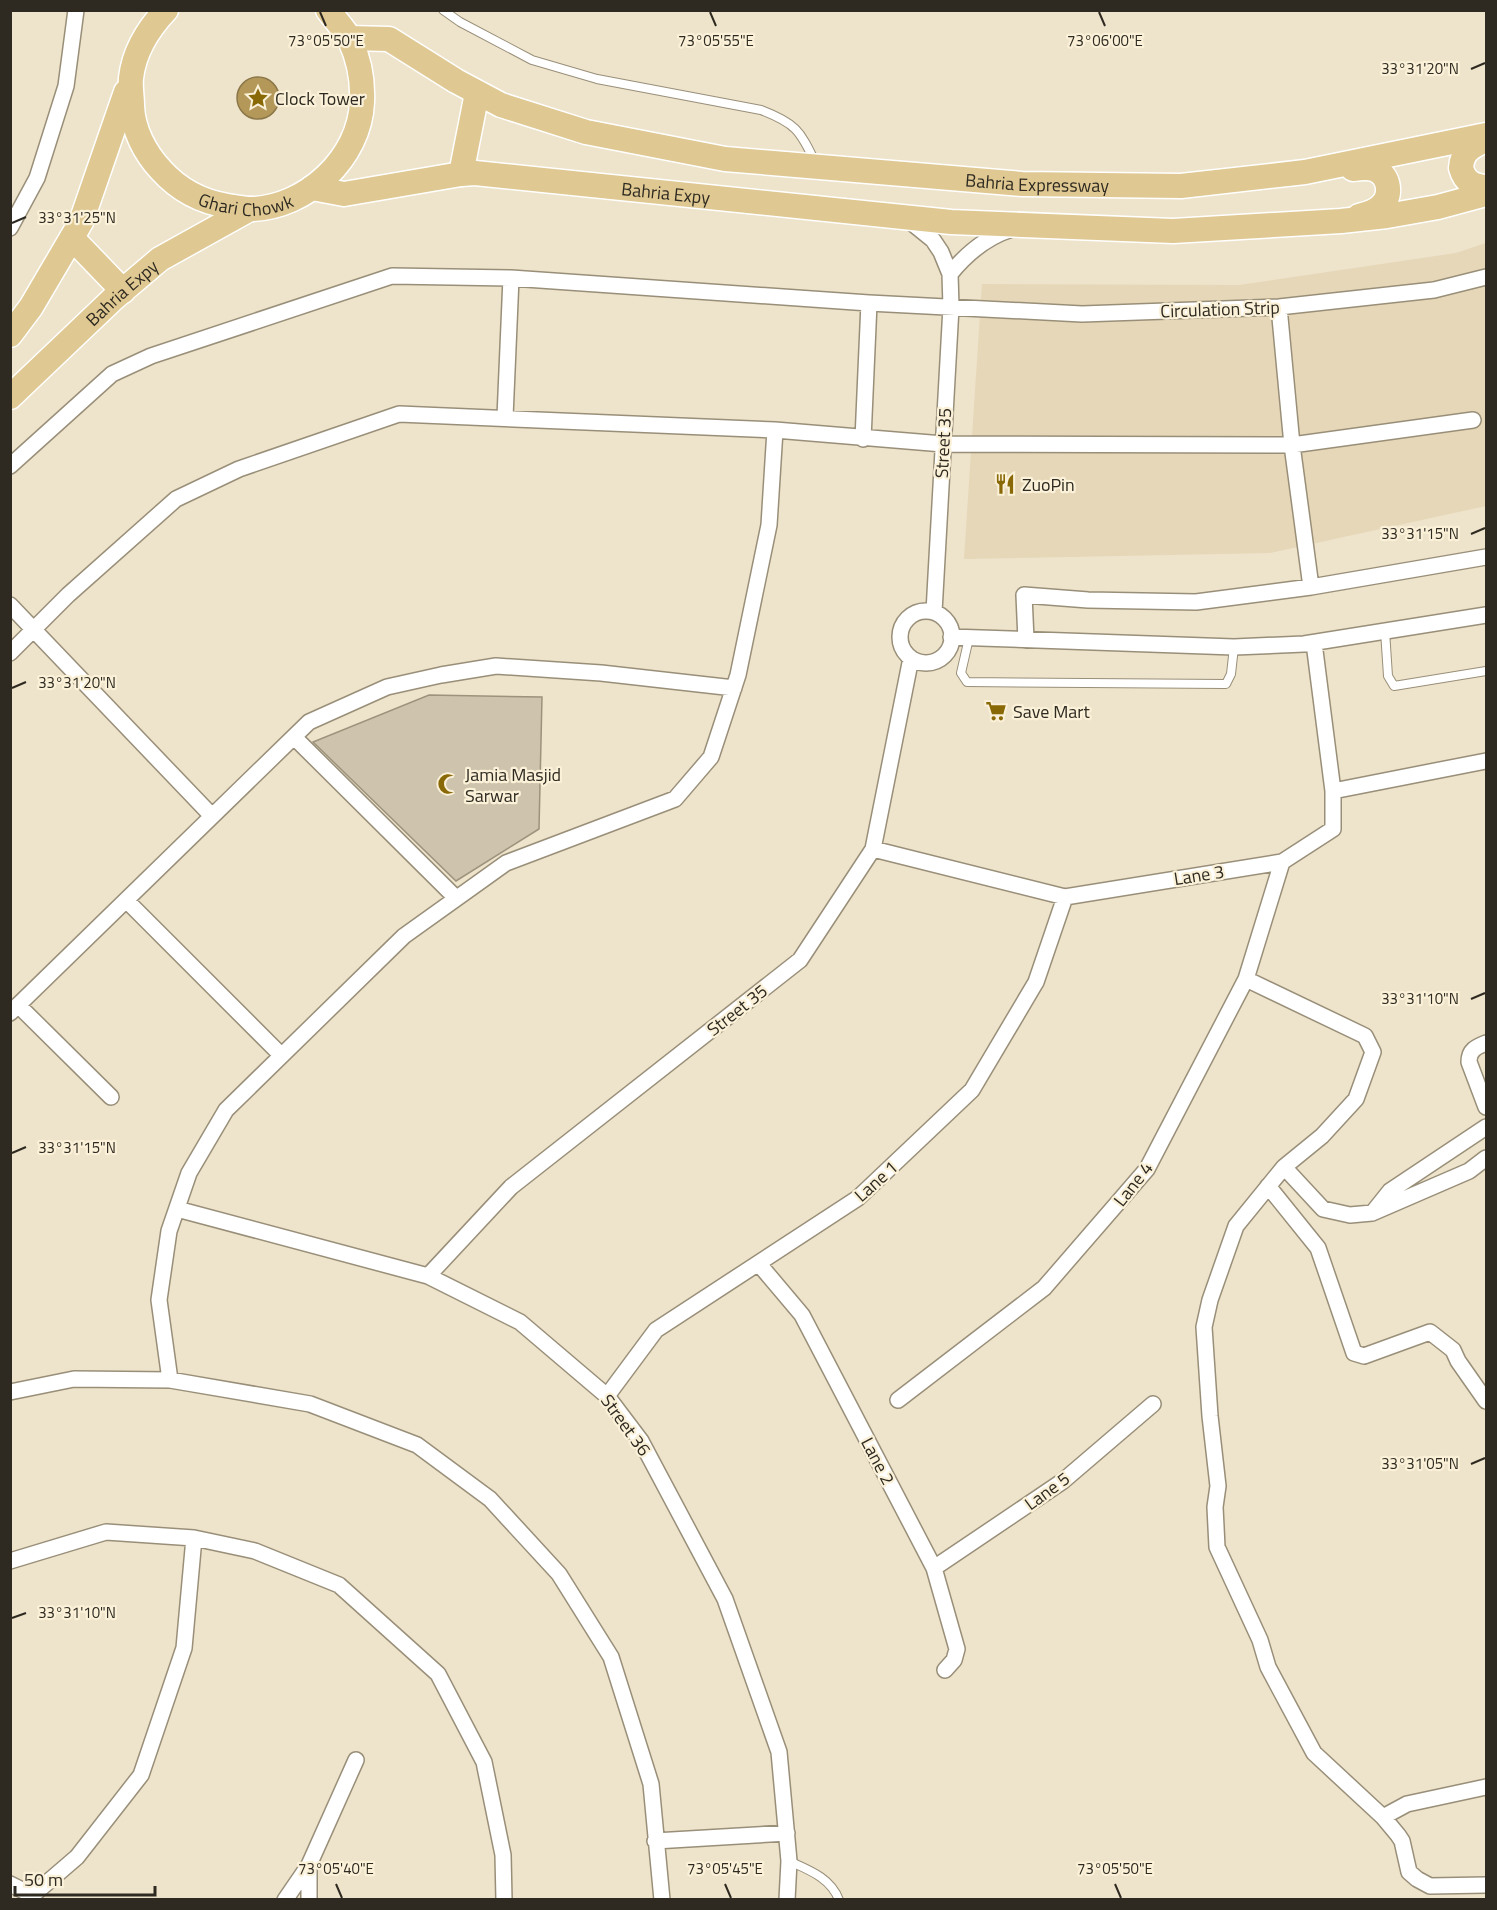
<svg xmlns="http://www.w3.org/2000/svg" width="1497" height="1910" font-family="'Titillium Web',sans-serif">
<rect width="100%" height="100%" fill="#eee3cb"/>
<path fill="#e5d7b7" d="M 1486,243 L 1486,506 L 1270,553 L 964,559 L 982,284 L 1239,285 L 1456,253 Z"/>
<path fill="#b39859" stroke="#8b7748" stroke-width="1.5" d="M237 98a21 21 0 1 1 42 0a21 21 0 1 1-42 0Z"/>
<path fill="#cec3ac" stroke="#9d937d" stroke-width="1.5" d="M 429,695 L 542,697 L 539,829 L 456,881 L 313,742 Z"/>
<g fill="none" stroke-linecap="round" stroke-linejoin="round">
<g stroke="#998f79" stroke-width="10">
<path id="service" d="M 443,10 L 460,22 L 532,60 L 597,79 L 761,110 C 795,123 800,130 815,162
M 1385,631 L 1388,676 L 1394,686 L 1486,671
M 969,638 L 961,673 L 967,682 L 1226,684 L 1231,674 L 1234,647
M 789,1861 C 809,1870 831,1878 839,1900"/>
</g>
<g stroke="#998f79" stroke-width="18">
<path id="minor" d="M 907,219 L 933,240 L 941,252 L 950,274 L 951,307 L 934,612
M 10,228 L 37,178 L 66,86 L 76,10
M 950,274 C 967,253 986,237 1012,229
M 1279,307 L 1292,445 L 1311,587
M 505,417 L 511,278
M 863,439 L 869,303
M 10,466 L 112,374 L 151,356 L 392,276 L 511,278 L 869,303 L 1082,314 L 1279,307 L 1434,290 L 1486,277
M 10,605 L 212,816
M900 637a26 26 0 1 1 52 0a26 26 0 1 1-52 0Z
M 951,637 L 1234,647 L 1304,644 L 1486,615
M 1026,640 L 1024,595 L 1088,600 L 1196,602 L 1311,587 L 1486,557
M 10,653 L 68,595 L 176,499 L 239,469 L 399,414 L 775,430 L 943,444 L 1292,445 L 1473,420
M 294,737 L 456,898
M 1333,791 L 1486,761
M 873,849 L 1065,897 L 1282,862 L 1333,829 L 1333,791 L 1314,643
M 126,900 L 281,1055
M 1246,979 L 1365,1036 L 1373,1052 L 1356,1099 L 1322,1136 L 1284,1167 L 1323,1209 L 1350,1215 L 1372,1213 L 1469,1171 L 1486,1158
M 18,1005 L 111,1097
M 10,1013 L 309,722 L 387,687 L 441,675 L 496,666 L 601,673 L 734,688
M 1486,1043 C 1476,1047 1469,1050 1469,1062 L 1486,1107
M 1284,1167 L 1236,1226 L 1210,1300 L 1204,1327 L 1210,1416 L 1218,1486 L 1215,1507 L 1217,1547 L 1260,1640 L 1268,1667 L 1314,1753 L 1383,1817 L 1398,1835 L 1402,1841 L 1409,1872 L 1417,1879 L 1430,1886 L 1486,1885
M 1268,1186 L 1318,1248 L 1354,1353 L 1364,1356 L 1430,1332 L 1453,1350 L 1458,1361 L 1486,1401
M 177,1209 L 428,1276 L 520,1322 L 607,1396 L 641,1441 L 725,1599 L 779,1752 L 789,1861 L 787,1900
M 1374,1211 L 1390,1191 L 1486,1127
M 759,1264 L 802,1315 L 934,1568 L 957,1649 L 954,1660 L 945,1670
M 428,1276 L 511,1187 L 800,960 L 873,849 L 911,658
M 170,1380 L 159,1300 L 169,1231 L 189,1173 L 226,1110 L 404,936 L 506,863 L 675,799 L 711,757 L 738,675 L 769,525 L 775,430
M 10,1392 L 74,1379 L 170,1380 L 310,1404 L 417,1445 L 490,1499 L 559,1574 L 611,1657 L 651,1784 L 662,1900
M 607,1396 L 656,1330 L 858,1198 L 972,1090 L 1036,982 L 1065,897
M 898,1400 L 1044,1288 L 1147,1169 L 1246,979 L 1282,862
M 10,1561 L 106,1532 L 194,1538 L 255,1551 L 339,1585 L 438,1674 L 484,1762 L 503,1855 L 504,1900
M 934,1568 L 1063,1481 L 1153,1404
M 1383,1817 L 1407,1804 L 1486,1787
M 655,1841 L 787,1833
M 10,1884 L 32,1895
M 27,1900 L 77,1857 L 141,1775 L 184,1648 L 194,1538
M 285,1900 L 309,1865 L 356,1760
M 309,1900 L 309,1865"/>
</g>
<g stroke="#fff" stroke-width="27">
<g id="primary">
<path id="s1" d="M 166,10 C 148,29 134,52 131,78 C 130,87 132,97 132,106 C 133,130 145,153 161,170 C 179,190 202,202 228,206 C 235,207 243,209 251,209 C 306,208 360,158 362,102 C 363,80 359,59 350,40 C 345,29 335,20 328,10"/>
<path id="s2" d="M 349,38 L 389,39 L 456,81 L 501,105 L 586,132 L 725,159 L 1022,184 L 1181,186 L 1305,172 L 1486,135"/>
<path d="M 1486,140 C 1472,146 1462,151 1461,168 C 1465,182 1473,186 1486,187"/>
<path d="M 1353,169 C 1360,168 1370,167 1376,170 C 1390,177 1392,196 1381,206 C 1375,212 1366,214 1359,216"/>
<path d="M 461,174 L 477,93"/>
<path id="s3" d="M 312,188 L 344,194 L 461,174 L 475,173 L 951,222 L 1173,231 L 1341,221 L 1387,216 L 1438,207 L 1486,194"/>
<path d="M 72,238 L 123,291"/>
<path d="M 10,335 L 31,307 L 81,222 L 126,92"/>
<path id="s4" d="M 10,397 L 114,298 L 160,259 L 250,209"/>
</g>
</g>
<use href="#service" stroke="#fff" stroke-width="8"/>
<use href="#minor" stroke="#fff" stroke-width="15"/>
<use href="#primary" stroke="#dfc892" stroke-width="24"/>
</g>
<path fill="none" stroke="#2e2a21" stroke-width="2" d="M 320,12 L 326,26M 710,12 L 716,26M 1099,12 L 1105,26M 1471,69 L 1485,63M 12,223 L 26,217M 1471,534 L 1485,528M 12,688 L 26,682M 1471,999 L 1485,993M 12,1153 L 26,1147M 1471,1464 L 1485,1458M 12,1618 L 26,1613M 336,1884 L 342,1898M 725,1884 L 731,1898M 1115,1884 L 1121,1898"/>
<defs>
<g id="sight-bare" transform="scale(1.62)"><path d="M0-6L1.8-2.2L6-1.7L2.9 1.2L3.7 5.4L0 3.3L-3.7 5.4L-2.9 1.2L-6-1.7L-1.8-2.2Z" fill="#896806" stroke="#fbf1d8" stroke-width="2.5" paint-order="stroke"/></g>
<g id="restaurant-bare" transform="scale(1.62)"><path d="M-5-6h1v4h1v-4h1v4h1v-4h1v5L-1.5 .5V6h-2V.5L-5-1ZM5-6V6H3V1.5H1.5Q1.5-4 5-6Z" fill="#896806" stroke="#fbf1d8" stroke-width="2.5" paint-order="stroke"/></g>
<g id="supermarket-bare" transform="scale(1.62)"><path d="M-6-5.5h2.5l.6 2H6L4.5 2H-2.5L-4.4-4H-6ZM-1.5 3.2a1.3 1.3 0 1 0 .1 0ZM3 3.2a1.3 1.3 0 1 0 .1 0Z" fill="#896806" stroke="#fbf1d8" stroke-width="2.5" paint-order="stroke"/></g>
<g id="mosque-bare" transform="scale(1.62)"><path d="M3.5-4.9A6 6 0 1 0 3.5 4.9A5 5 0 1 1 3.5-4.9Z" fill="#896806" stroke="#fbf1d8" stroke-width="2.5" paint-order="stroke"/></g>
</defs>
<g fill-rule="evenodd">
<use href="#sight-bare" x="258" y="98"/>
<use href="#restaurant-bare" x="1005" y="484"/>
<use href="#supermarket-bare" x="996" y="711"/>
<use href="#mosque-bare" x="448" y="784"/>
</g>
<g text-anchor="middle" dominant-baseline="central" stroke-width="4.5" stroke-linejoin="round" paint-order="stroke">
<g font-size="18" fill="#2e2a21" stroke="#fbf1d8" text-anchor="start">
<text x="275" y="98">Clock Tower</text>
<text x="1022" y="484">ZuoPin</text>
<text x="1013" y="711">Save Mart</text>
<text x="465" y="774">Jamia Masjid<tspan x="465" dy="21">Sarwar</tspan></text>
</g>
<g font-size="18" fill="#2e2a21" stroke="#fbf1d8">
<text stroke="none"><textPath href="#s2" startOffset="714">Bahria Expressway</textPath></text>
<text stroke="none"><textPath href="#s3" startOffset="357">Bahria Expy</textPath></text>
<text stroke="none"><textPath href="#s1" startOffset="273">Ghari Chowk</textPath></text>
<text stroke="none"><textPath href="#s4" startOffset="153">Bahria Expy</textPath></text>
<text transform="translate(1220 309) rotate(-2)">Circulation Strip</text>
<text transform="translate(943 443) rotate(-87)">Street 35</text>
<text transform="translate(1199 875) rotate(-9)">Lane 3</text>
<text transform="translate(737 1010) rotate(-38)">Street 35</text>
<text transform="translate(876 1181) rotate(-42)">Lane 1</text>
<text transform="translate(1133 1184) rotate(-52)">Lane 4</text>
<text transform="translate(626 1425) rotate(54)">Street 36</text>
<text transform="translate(878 1461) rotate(62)">Lane 2</text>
<text transform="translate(1047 1491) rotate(-36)">Lane 5</text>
</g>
</g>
<g font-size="15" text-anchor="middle" fill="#2e2a21" stroke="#fbf1d8" stroke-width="4.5" stroke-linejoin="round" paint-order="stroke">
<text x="326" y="46">73°05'50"E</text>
<text x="716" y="46">73°05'55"E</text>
<text x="1105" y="46">73°06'00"E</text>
<text x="1420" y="74">33°31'20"N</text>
<text x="77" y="223">33°31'25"N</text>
<text x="1420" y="539">33°31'15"N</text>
<text x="77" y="688">33°31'20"N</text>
<text x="1420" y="1004">33°31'10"N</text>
<text x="77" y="1153">33°31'15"N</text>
<text x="1420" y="1469">33°31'05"N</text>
<text x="77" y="1618">33°31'10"N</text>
<text x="336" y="1874">73°05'40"E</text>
<text x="725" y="1874">73°05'45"E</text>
<text x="1115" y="1874">73°05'50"E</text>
</g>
<rect width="1497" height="1910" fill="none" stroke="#2e2a21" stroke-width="24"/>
<path d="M15 1886v9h140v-9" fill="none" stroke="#2e2a21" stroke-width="3"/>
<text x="24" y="1886" font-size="18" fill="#2e2a21" stroke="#fbf1d8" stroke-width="4.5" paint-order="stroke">50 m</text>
</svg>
